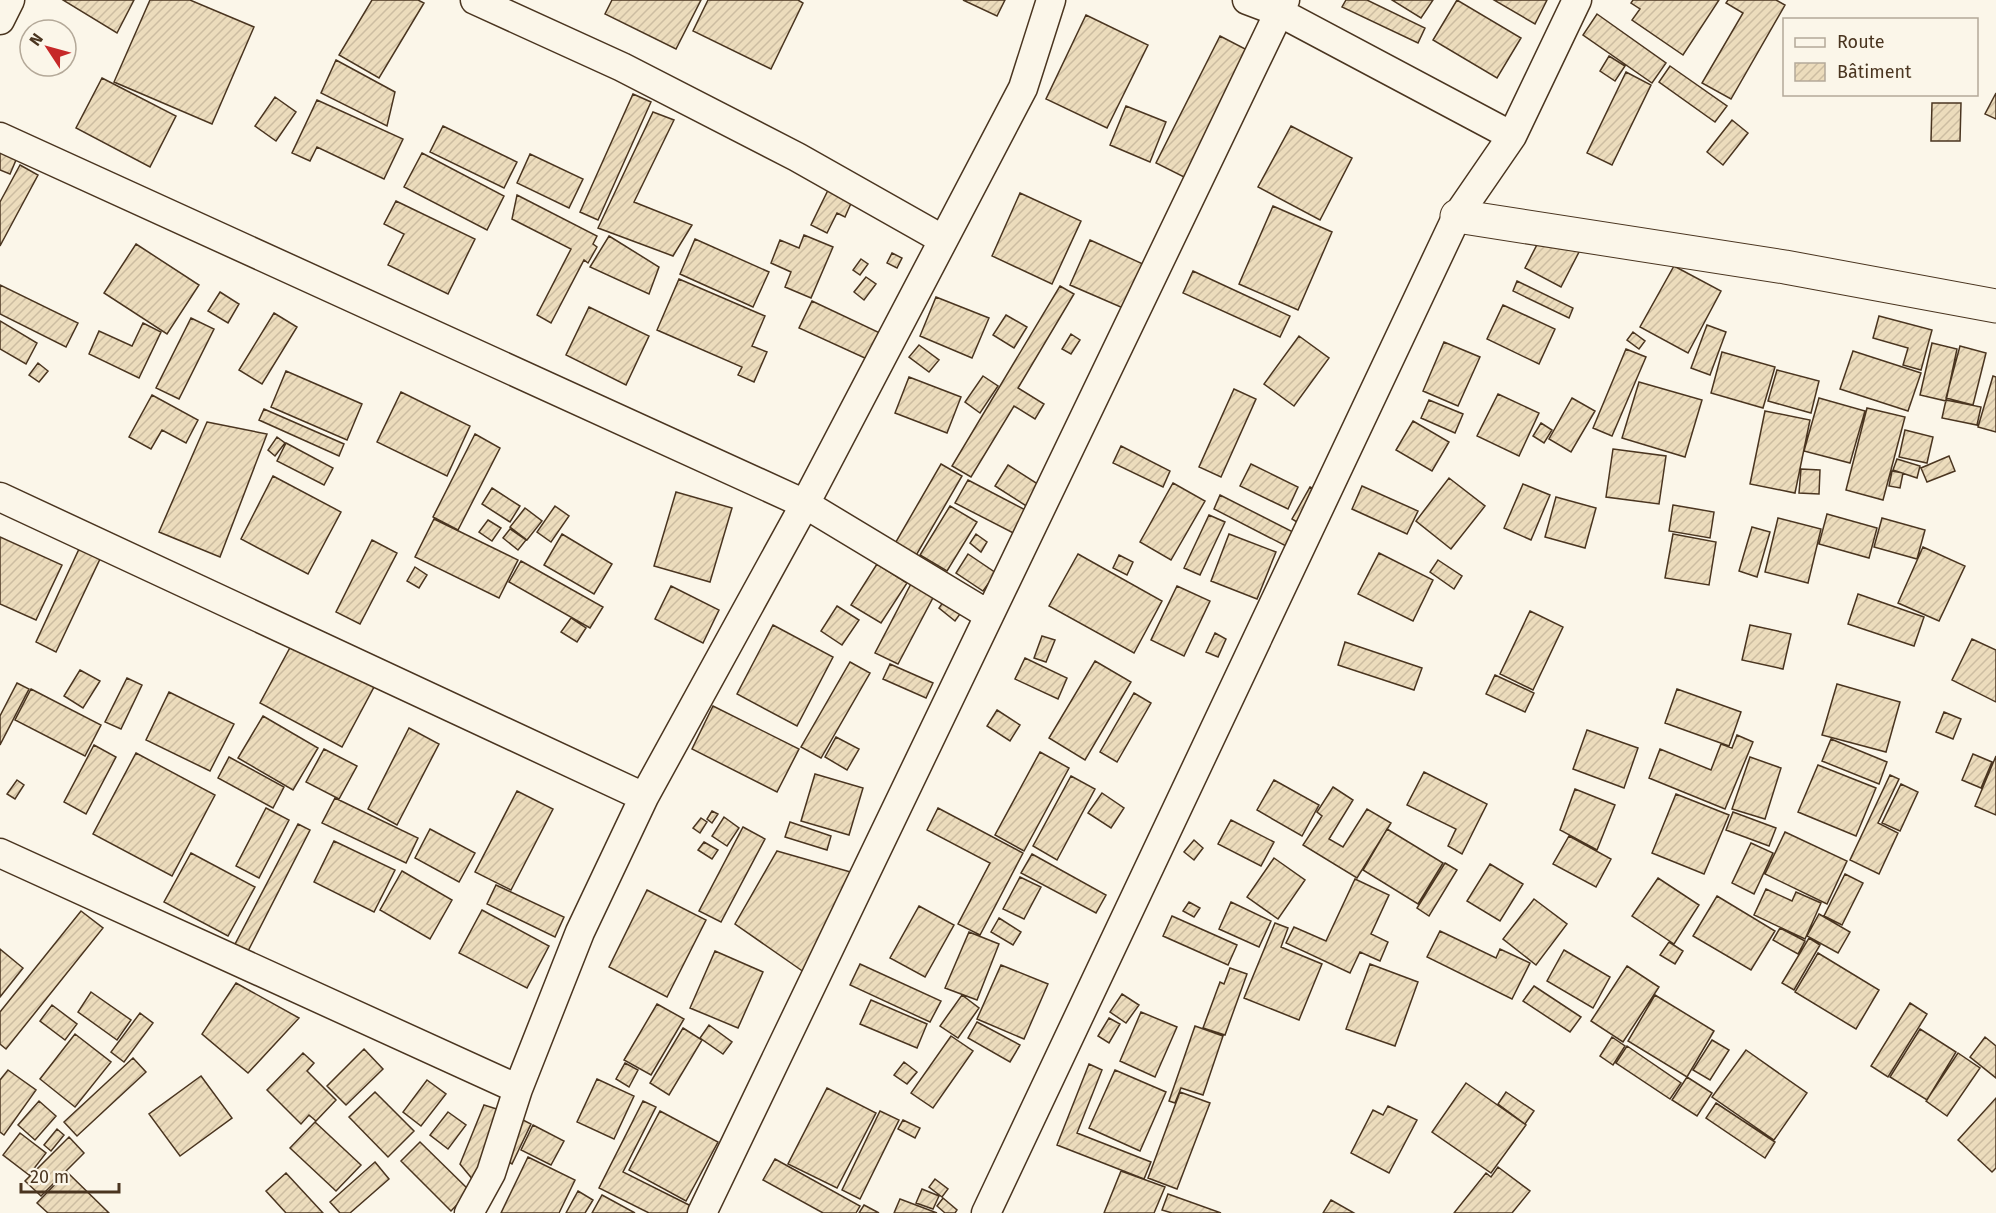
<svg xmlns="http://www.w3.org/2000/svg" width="1996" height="1213" font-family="'Fira Sans',sans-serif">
<defs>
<pattern id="building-hatch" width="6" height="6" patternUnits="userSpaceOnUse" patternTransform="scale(1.5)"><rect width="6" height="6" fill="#ecdcbc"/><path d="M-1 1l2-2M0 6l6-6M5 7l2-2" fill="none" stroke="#ccbda1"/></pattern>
</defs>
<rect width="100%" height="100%" fill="#fbf6e9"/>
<path fill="url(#building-hatch)" stroke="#4a3520" stroke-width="1.5" d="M 63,0 L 134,0 L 117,33 Z
M 150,0 L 190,0 L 254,27 L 212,124 L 114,82 Z
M 372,0 L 418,0 L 424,3 L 379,78 L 339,55 Z
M 612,0 L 701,0 L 676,49 L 605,14 Z
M 708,0 L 798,0 L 803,3 L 771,69 L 693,31 Z
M 963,0 L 1005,0 L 997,16 Z
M 1346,0 L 1367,0 L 1425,28 L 1418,43 L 1342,7 Z
M 1392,0 L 1433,0 L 1421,18 Z
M 1457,0 L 1521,38 L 1497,78 L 1433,40 Z
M 1494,0 L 1547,0 L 1535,24 Z
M 1633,0 L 1719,0 L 1683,55 L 1632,20 L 1640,9 L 1631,3 Z
M 1728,0 L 1776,0 L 1785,5 L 1731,99 L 1702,83 L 1743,13 L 1726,3 Z
M 1597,14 L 1666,63 L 1652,83 L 1583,35 Z
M 1086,15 L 1148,45 L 1107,128 L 1046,99 Z
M 1220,36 L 1253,53 L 1190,180 L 1156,163 Z
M 1609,56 L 1625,66 L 1615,81 L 1600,71 Z
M 336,60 L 395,92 L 387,126 L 321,93 Z
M 1670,66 L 1727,106 L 1715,122 L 1659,82 Z
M 1626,72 L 1651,85 L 1612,165 L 1587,153 Z
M 102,78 L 176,116 L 150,167 L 76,128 Z
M 1996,93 L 1996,119 L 1985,114 Z
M 633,94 L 651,102 L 598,220 L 580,212 Z
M 275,97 L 296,112 L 276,141 L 255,126 Z
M 317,100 L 403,139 L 384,179 L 317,147 L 310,161 L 292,153 Z
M 1932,103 L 1961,103 L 1960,141 L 1931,141 Z
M 1126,106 L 1166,122 L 1150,162 L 1110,145 Z
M 653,112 L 674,120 L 634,202 L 692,225 L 673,256 L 598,228 Z
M 1732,120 L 1748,133 L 1723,165 L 1707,152 Z
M 443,126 L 517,162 L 504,188 L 430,152 Z
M 1291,126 L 1352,158 L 1320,220 L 1258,187 Z
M 0,152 L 16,160 L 10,174 L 0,170 Z
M 422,153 L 504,196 L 487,230 L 404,187 Z
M 530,154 L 583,179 L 569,208 L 517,183 Z
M 20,165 L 38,175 L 0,246 L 0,202 Z
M 833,180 L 856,192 L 845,217 L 837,213 L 827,233 L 811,225 Z
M 1020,193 L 1081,221 L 1052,284 L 992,256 Z
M 517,195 L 597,236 L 593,244 L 597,247 L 588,263 L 584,260 L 551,323 L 537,315 L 571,249 L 512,219 Z
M 396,201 L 475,239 L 448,294 L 388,265 L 404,234 L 384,224 Z
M 1273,206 L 1332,232 L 1298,310 L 1239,284 Z
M 1543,233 L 1579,252 L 1561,287 L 1525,268 Z
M 804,235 L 833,247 L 811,298 L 785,287 L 791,272 L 771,263 L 780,240 L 799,248 Z
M 609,236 L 659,267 L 649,294 L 590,267 Z
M 695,239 L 769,272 L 753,307 L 680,274 Z
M 1090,240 L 1143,264 L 1123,308 L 1070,285 Z
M 136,244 L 199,285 L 167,334 L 104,293 Z
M 892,253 L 902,258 L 897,268 L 887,263 Z
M 861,259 L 868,264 L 860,275 L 853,270 Z
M 1674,266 L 1721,291 L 1688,353 L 1640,327 Z
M 1193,271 L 1290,316 L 1280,337 L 1183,293 Z
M 866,277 L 876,284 L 864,300 L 854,292 Z
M 679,279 L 765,316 L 752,346 L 767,352 L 754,382 L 738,375 L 742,367 L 657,330 Z
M 1517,281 L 1573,308 L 1569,318 L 1513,291 Z
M 0,285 L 78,323 L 66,347 L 0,314 Z
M 1060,286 L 1074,294 L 1018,388 L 1044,404 L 1035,419 L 1014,406 L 971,477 L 952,466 Z
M 220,292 L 239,304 L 228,323 L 208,311 Z
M 936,297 L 989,318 L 972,358 L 920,336 Z
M 812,301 L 880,333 L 867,359 L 799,328 Z
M 1503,305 L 1555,329 L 1539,364 L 1487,339 Z
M 589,307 L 649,336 L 626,385 L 566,355 Z
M 274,313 L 297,327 L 262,384 L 239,370 Z
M 1006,315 L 1027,327 L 1014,348 L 993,335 Z
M 1879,316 L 1932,330 L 1921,370 L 1903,365 L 1908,348 L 1873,338 Z
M 191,318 L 214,329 L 179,399 L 156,388 Z
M 0,321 L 37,343 L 26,364 L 0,349 Z
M 143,323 L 161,332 L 139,378 L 89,354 L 99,331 L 132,346 Z
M 1707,325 L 1726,332 L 1710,375 L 1691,368 Z
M 1633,332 L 1645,341 L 1639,349 L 1627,340 Z
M 1071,334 L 1080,340 L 1071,354 L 1062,349 Z
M 1299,336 L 1329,358 L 1294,406 L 1264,384 Z
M 1444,342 L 1480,357 L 1458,406 L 1423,391 Z
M 1932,343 L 1957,349 L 1946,401 L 1920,395 Z
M 919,345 L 939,360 L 929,372 L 909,357 Z
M 1960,346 L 1986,353 L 1973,405 L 1946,398 Z
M 1626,349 L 1646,357 L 1612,436 L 1593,428 Z
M 1853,351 L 1921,373 L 1908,411 L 1840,389 Z
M 1722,352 L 1775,367 L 1763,408 L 1711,393 Z
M 38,363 L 48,371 L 39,382 L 29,375 Z
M 1777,370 L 1819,381 L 1811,413 L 1768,401 Z
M 286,371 L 362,404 L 347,440 L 271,407 Z
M 983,376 L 998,386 L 980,413 L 965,402 Z
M 1993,376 L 1996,377 L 1996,432 L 1978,427 Z
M 909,377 L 961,397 L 947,433 L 895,413 Z
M 1639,382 L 1702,400 L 1685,457 L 1622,438 Z
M 1234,389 L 1256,399 L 1221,477 L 1199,467 Z
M 401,392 L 470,426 L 447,476 L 377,442 Z
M 1498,394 L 1539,413 L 1519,456 L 1477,436 Z
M 152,395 L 198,420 L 186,443 L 162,430 L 151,449 L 129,437 Z
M 1572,398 L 1595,411 L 1571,452 L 1549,439 Z
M 1819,398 L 1865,411 L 1850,463 L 1804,451 Z
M 1429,400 L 1463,414 L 1455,433 L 1421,418 Z
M 1946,400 L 1981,407 L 1977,425 L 1942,418 Z
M 1867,408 L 1905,417 L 1883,500 L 1846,490 Z
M 264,409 L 344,444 L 339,456 L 259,420 Z
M 1765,411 L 1810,420 L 1795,493 L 1750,484 Z
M 1413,421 L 1449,442 L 1432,471 L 1396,450 Z
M 207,422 L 267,434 L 220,557 L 159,532 Z
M 1541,423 L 1552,430 L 1544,443 L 1533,436 Z
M 1905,430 L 1933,437 L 1927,463 L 1899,457 Z
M 475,434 L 500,448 L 458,530 L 433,517 Z
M 277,437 L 285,443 L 275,456 L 268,450 Z
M 286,443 L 333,468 L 324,485 L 277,461 Z
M 1121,446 L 1170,471 L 1163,487 L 1113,463 Z
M 1613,449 L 1666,456 L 1659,504 L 1606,497 Z
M 1949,456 L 1955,471 L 1927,482 L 1921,468 Z
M 1897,459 L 1920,466 L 1917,478 L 1893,470 Z
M 941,464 L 962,476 L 914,559 L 893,547 Z
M 1251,464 L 1298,487 L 1288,509 L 1240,486 Z
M 1008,465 L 1044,488 L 1031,509 L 995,486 Z
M 1801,469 L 1820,470 L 1819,494 L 1799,493 Z
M 1892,471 L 1903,473 L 1900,488 L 1889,486 Z
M 273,476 L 341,512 L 308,574 L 241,539 Z
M 1449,478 L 1485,506 L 1451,549 L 1416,521 Z
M 968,480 L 1035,515 L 1023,538 L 955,503 Z
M 1173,483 L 1205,501 L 1171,560 L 1140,542 Z
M 1523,484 L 1550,495 L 1531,540 L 1504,528 Z
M 1362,486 L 1418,511 L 1407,534 L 1352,509 Z
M 1310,487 L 1318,491 L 1300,524 L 1292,519 Z
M 492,488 L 520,506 L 510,522 L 482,504 Z
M 676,492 L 732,508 L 710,582 L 654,566 Z
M 1220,495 L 1295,533 L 1288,547 L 1214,509 Z
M 1556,497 L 1596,508 L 1585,548 L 1545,537 Z
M 1673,505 L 1714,512 L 1710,538 L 1669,531 Z
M 555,506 L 569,516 L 551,542 L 537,532 Z
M 950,506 L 977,522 L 947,571 L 920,555 Z
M 525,508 L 542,521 L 527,540 L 510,527 Z
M 1827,514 L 1877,528 L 1869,558 L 1819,544 Z
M 1209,515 L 1225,522 L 1200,575 L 1184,568 Z
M 1778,518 L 1821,529 L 1808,583 L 1765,572 Z
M 1882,518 L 1925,530 L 1917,559 L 1874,547 Z
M 434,519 L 518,560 L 499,598 L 415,557 Z
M 488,520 L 501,528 L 492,541 L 479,532 Z
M 1752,527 L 1770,532 L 1757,577 L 1739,571 Z
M 510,529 L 526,540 L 518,550 L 503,538 Z
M 562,534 L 612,564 L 594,594 L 544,565 Z
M 976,534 L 987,542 L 981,552 L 970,543 Z
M 1229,534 L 1276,552 L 1257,599 L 1211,581 Z
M 1673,534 L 1716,542 L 1709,585 L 1665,578 Z
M 0,537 L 62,565 L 36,620 L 0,604 Z
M 372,540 L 397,553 L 360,624 L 336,612 Z
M 1923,547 L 1965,566 L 1939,621 L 1898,603 Z
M 79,549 L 100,559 L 56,652 L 36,642 Z
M 1379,553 L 1433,580 L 1413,621 L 1358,594 Z
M 968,554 L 996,573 L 983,591 L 956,573 Z
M 1078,554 L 1162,601 L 1134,653 L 1049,606 Z
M 1119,555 L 1133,562 L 1127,575 L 1113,568 Z
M 1438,560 L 1462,576 L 1454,589 L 1430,572 Z
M 521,561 L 603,607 L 590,628 L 509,582 Z
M 877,564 L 907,583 L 881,623 L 851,605 Z
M 415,567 L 427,575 L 419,588 L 407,581 Z
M 913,580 L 936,592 L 898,664 L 875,653 Z
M 671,586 L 719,610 L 703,643 L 655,619 Z
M 1177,586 L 1210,601 L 1184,656 L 1151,640 Z
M 1858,594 L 1924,617 L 1914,646 L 1848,624 Z
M 948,595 L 965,607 L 955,621 L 939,608 Z
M 837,606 L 859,620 L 842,645 L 821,631 Z
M 1530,611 L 1563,627 L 1533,690 L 1500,674 Z
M 571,618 L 586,628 L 577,642 L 561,632 Z
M 773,625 L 833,657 L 797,726 L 737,694 Z
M 1750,625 L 1791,634 L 1783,669 L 1742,660 Z
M 1215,633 L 1226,639 L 1218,657 L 1206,652 Z
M 1042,636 L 1055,640 L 1046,662 L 1034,658 Z
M 1972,639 L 1996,650 L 1996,702 L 1952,680 Z
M 1345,642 L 1422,668 L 1414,690 L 1338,665 Z
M 292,644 L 374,687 L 342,747 L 260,703 Z
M 1025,658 L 1067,678 L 1058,699 L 1015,679 Z
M 1095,661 L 1131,682 L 1085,760 L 1049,738 Z
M 850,662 L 870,673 L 821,758 L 801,747 Z
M 890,664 L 933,683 L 926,698 L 883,679 Z
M 80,670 L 100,681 L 83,708 L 64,696 Z
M 1495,675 L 1534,693 L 1525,712 L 1486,694 Z
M 127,678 L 142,685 L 121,729 L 105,722 Z
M 17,683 L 29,689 L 0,745 L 0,716 Z
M 1837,684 L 1900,702 L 1886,752 L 1822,735 Z
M 31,689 L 101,725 L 85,756 L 15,720 Z
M 1677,689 L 1741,712 L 1729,746 L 1665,723 Z
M 169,692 L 234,724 L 210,771 L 146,740 Z
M 1134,693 L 1151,703 L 1117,762 L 1100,752 Z
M 713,706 L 799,749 L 777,792 L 692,749 Z
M 997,710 L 1020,725 L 1010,741 L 987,726 Z
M 1944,712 L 1961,719 L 1953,739 L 1936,732 Z
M 263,716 L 318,748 L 293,790 L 238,758 Z
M 409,728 L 439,744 L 397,825 L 368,809 Z
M 1587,730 L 1638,748 L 1624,788 L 1573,769 Z
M 1737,735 L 1753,742 L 1725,809 L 1649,778 L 1660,749 L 1711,770 L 1721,744 L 1732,748 Z
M 836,737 L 859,749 L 847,770 L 825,757 Z
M 1831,739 L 1887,762 L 1879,784 L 1822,761 Z
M 94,745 L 116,757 L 86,814 L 64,802 Z
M 324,749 L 357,766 L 339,799 L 306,782 Z
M 1040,752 L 1069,768 L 1024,851 L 995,835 Z
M 136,753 L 215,795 L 172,876 L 93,834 Z
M 1973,754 L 1992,762 L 1981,788 L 1962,780 Z
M 1996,756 L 1996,815 L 1975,806 Z
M 229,757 L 284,787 L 273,808 L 218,778 Z
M 1750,757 L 1781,768 L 1765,819 L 1732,809 Z
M 1818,765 L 1876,788 L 1856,836 L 1798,812 Z
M 1424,772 L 1487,804 L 1462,854 L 1448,846 L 1456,829 L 1407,805 Z
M 815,774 L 863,788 L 849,835 L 801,821 Z
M 1890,775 L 1899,779 L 1878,823 L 1898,833 L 1879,874 L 1850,860 Z
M 1071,776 L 1095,789 L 1057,860 L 1033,846 Z
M 17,780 L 24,785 L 15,799 L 7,794 Z
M 1274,780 L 1319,805 L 1302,836 L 1257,810 Z
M 1901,784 L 1918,792 L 1900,831 L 1882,823 Z
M 1333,787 L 1353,800 L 1329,839 L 1343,847 L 1367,809 L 1391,823 L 1357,878 L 1303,845 L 1322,816 L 1317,812 Z
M 1575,789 L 1615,805 L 1597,850 L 1560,830 Z
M 517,791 L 553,809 L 511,890 L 475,872 Z
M 1102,793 L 1124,808 L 1111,828 L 1088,813 Z
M 1676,794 L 1729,815 L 1704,874 L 1652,853 Z
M 335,798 L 418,838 L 406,863 L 322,823 Z
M 266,808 L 289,820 L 259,878 L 236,866 Z
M 938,808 L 1023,853 L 980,935 L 958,924 L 990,863 L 927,830 Z
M 712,811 L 718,814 L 712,823 L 707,819 Z
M 1733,812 L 1776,828 L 1769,846 L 1726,830 Z
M 724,817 L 739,828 L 727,846 L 712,836 Z
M 701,818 L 707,822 L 700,833 L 693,828 Z
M 1231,820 L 1274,842 L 1261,866 L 1218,844 Z
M 790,822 L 831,836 L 827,850 L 785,837 Z
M 298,824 L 310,830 L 246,955 L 233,948 Z
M 743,827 L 765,839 L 721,922 L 699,911 Z
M 430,829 L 475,853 L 459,882 L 415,858 Z
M 1387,829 L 1443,863 L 1418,904 L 1363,870 Z
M 1785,832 L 1847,861 L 1827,904 L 1765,874 Z
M 1569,836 L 1611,859 L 1596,887 L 1553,864 Z
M 1194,840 L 1203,848 L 1194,860 L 1184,852 Z
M 334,841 L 395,870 L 374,912 L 314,882 Z
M 704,842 L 718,850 L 712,859 L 698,850 Z
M 1751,843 L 1773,853 L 1754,894 L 1732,883 Z
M 777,851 L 861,875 L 811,977 L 735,924 Z
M 191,853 L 255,887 L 228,936 L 164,902 Z
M 1032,854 L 1106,895 L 1096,913 L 1021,873 Z
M 1274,858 L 1305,880 L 1278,919 L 1247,897 Z
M 1445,863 L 1457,870 L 1429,916 L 1417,908 Z
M 1490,864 L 1523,884 L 1500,921 L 1467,901 Z
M 402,871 L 452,900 L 430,939 L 380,910 Z
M 1845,874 L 1863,883 L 1842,925 L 1824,916 Z
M 1020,877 L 1041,887 L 1024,919 L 1003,909 Z
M 1658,878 L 1699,905 L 1674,944 L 1632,916 Z
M 1355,879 L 1389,895 L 1371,934 L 1388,942 L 1380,961 L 1360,952 L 1350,973 L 1286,943 L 1294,927 L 1326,941 Z
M 496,885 L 564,917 L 555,937 L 487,904 Z
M 1766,889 L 1792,901 L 1796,892 L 1821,903 L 1805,939 L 1754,915 Z
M 647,890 L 706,920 L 667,997 L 609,967 Z
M 1717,896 L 1775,931 L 1751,970 L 1693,936 Z
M 1534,899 L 1567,924 L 1536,965 L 1503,939 Z
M 1189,902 L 1200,908 L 1194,917 L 1183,911 Z
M 1231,902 L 1271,921 L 1259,947 L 1219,929 Z
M 919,906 L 954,925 L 925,977 L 890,958 Z
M 482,910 L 549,946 L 527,988 L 459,953 Z
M 81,911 L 103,928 L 6,1049 L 0,1044 L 0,1012 Z
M 1819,914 L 1850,932 L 1838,953 L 1807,936 Z
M 1172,916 L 1237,945 L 1228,965 L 1163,936 Z
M 999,918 L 1021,932 L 1013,945 L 991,932 Z
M 1275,923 L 1288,928 L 1281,947 L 1322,964 L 1299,1020 L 1244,998 Z
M 1780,928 L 1805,941 L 1798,954 L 1773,940 Z
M 1440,931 L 1496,958 L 1500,949 L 1530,963 L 1512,999 L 1427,957 Z
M 969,932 L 999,944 L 977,1000 L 945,988 Z
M 1809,938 L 1820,945 L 1794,990 L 1782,983 Z
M 1669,942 L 1683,951 L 1675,964 L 1660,955 Z
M 0,949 L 23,968 L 0,997 Z
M 1564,950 L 1610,977 L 1593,1008 L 1547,981 Z
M 715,951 L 763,972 L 738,1028 L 690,1008 Z
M 1818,953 L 1879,990 L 1856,1029 L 1795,992 Z
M 860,964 L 941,1001 L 930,1022 L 850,985 Z
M 1370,964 L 1418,982 L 1395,1046 L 1346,1029 Z
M 1001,965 L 1048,984 L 1024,1039 L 977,1019 Z
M 1627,966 L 1659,987 L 1623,1042 L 1591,1021 Z
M 1230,968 L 1247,974 L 1225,1035 L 1203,1028 L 1220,982 L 1224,984 Z
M 236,983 L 299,1018 L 248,1073 L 202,1034 Z
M 1534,986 L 1581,1017 L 1570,1032 L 1523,1001 Z
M 91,992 L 131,1020 L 117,1040 L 78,1012 Z
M 1122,994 L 1139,1005 L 1126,1023 L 1110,1012 Z
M 962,995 L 979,1008 L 958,1038 L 940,1026 Z
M 1655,995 L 1714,1031 L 1687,1077 L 1628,1041 Z
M 871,1000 L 927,1024 L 917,1048 L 860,1024 Z
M 1910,1003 L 1927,1014 L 1888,1077 L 1871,1066 Z
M 657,1004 L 684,1019 L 651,1075 L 624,1060 Z
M 52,1005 L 77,1024 L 65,1040 L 40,1021 Z
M 1141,1012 L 1177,1027 L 1155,1077 L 1120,1061 Z
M 140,1013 L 153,1023 L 124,1062 L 111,1052 Z
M 1109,1018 L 1120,1024 L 1109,1043 L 1098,1036 Z
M 977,1022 L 1020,1045 L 1010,1062 L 968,1038 Z
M 709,1025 L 732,1042 L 723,1054 L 700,1038 Z
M 1195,1026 L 1223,1036 L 1203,1095 L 1181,1088 L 1175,1103 L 1169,1101 Z
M 683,1028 L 702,1040 L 669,1095 L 650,1083 Z
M 1920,1029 L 1956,1052 L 1927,1100 L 1890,1077 Z
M 75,1034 L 111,1062 L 75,1107 L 40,1079 Z
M 951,1036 L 973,1051 L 933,1108 L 911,1093 Z
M 1612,1037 L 1625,1046 L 1613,1065 L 1600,1056 Z
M 1985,1037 L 1996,1046 L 1996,1078 L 1970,1057 Z
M 1712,1040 L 1729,1050 L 1710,1080 L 1693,1070 Z
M 1627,1046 L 1681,1083 L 1670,1099 L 1616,1063 Z
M 364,1049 L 383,1069 L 346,1105 L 327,1086 Z
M 1746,1050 L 1807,1093 L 1774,1140 L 1712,1097 Z
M 303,1053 L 314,1063 L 307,1071 L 336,1100 L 316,1121 L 309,1115 L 301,1124 L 267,1090 Z
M 1958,1053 L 1980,1068 L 1947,1116 L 1926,1101 Z
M 133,1058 L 146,1072 L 77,1136 L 64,1122 Z
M 904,1062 L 917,1072 L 907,1084 L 894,1075 Z
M 625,1063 L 638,1070 L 629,1087 L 616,1079 Z
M 1089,1064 L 1102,1070 L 1077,1133 L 1151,1162 L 1144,1179 L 1057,1145 Z
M 8,1070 L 36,1090 L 4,1135 L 0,1132 L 0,1080 Z
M 1115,1070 L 1166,1092 L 1140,1151 L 1089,1128 Z
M 201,1076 L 232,1118 L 180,1156 L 149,1114 Z
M 1687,1077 L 1712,1093 L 1697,1116 L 1672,1100 Z
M 597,1079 L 634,1096 L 614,1139 L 577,1122 Z
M 427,1080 L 446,1094 L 421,1126 L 403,1112 Z
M 1466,1083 L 1526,1125 L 1491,1173 L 1432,1132 Z
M 827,1088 L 876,1113 L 837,1188 L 788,1164 Z
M 375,1092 L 414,1131 L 388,1157 L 349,1117 Z
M 1180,1092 L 1210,1103 L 1177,1189 L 1148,1178 Z
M 1506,1092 L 1534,1111 L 1525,1124 L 1498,1104 Z
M 1996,1098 L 1996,1168 L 1992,1172 L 1958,1140 Z
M 39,1101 L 56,1116 L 35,1140 L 18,1125 Z
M 643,1101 L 656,1107 L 623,1172 L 699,1210 L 698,1213 L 649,1213 L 599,1188 Z
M 1716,1103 L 1775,1142 L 1765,1158 L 1706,1118 Z
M 484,1105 L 503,1111 L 474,1181 L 460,1164 Z
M 1388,1106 L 1417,1120 L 1389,1173 L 1351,1153 L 1373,1110 L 1383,1115 Z
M 660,1111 L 718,1142 L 686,1201 L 629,1170 Z
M 880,1111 L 899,1120 L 860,1199 L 842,1190 Z
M 448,1112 L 466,1125 L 448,1149 L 430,1135 Z
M 521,1119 L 531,1124 L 512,1164 L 502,1158 Z
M 903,1120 L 920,1128 L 915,1138 L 898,1129 Z
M 315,1122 L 361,1165 L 336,1191 L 290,1148 Z
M 533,1125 L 564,1141 L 551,1165 L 521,1150 Z
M 57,1129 L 64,1135 L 51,1151 L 44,1145 Z
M 20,1133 L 46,1153 L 29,1175 L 3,1155 Z
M 69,1137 L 84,1153 L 41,1196 L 25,1181 Z
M 420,1142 L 470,1191 L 451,1211 L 401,1161 Z
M 528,1157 L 575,1180 L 559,1213 L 501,1213 Z
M 775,1159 L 860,1206 L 856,1213 L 823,1213 L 763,1180 Z
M 375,1162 L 389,1179 L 350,1213 L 340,1213 L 330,1202 Z
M 1498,1167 L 1530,1191 L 1512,1213 L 1454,1213 L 1486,1173 L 1491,1177 Z
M 1121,1171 L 1165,1187 L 1154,1213 L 1104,1213 Z
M 67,1172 L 109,1213 L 48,1213 L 37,1203 Z
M 286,1173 L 323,1213 L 286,1213 L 266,1191 Z
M 935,1179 L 948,1189 L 942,1197 L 929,1187 Z
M 922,1189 L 939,1196 L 933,1209 L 916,1203 Z
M 578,1191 L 593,1200 L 585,1213 L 566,1213 Z
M 1168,1194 L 1221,1213 L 1172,1213 L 1162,1210 Z
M 602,1195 L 635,1213 L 592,1213 Z
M 943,1198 L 957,1210 L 955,1213 L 945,1213 L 937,1206 Z
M 900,1199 L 937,1213 L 894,1213 Z
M 1331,1200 L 1354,1213 L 1323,1213 Z
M 864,1205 L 879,1213 L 859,1213 Z"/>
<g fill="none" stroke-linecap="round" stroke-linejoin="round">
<g stroke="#4a3520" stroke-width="31">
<path id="street" d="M 475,0 L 622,67 L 797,157 L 942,239
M 1247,0 L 1279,12 L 1512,136
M 0,20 L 10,0
M 0,137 L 805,504 L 989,615
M 0,497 L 644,797
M 0,853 L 518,1089
M 469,1213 L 491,1173 L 518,1089 L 580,932 L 644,797 L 805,504 L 1023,88 L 1051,0
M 702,1213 L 1285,0
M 986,1213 L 1457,216 L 1512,136 L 1577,0"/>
</g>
<g stroke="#4a3520" stroke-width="35">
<path id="secondary" d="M 1457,216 L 1785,267 L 1996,306"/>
</g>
<use href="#street" stroke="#fbf6e9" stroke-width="28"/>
<use href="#secondary" stroke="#fbf6e9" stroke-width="33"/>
</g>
<rect x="1783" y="18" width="195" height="78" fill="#fbf6e9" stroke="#b4a999" stroke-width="1.5"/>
<rect x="1795" y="38" width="30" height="9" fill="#fbf6e9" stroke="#b4a999" stroke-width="1.5"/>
<text x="1837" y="48" font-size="18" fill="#4a3520">Route</text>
<rect x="1795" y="63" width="30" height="18" fill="url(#building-hatch)" stroke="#b4a999" stroke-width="1.5"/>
<text x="1837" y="78" font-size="18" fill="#4a3520">Bâtiment</text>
<g transform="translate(48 48) rotate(306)"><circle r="28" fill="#fbf6e9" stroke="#b4a999" stroke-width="1.5"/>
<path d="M0-4.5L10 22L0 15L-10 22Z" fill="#c62828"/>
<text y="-9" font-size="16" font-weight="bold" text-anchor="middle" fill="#4a3520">N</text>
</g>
<path d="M21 1183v9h98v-9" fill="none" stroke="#4a3520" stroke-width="3"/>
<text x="30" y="1183" font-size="18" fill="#4a3520" stroke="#fbf6e9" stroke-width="4.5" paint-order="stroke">20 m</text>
</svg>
